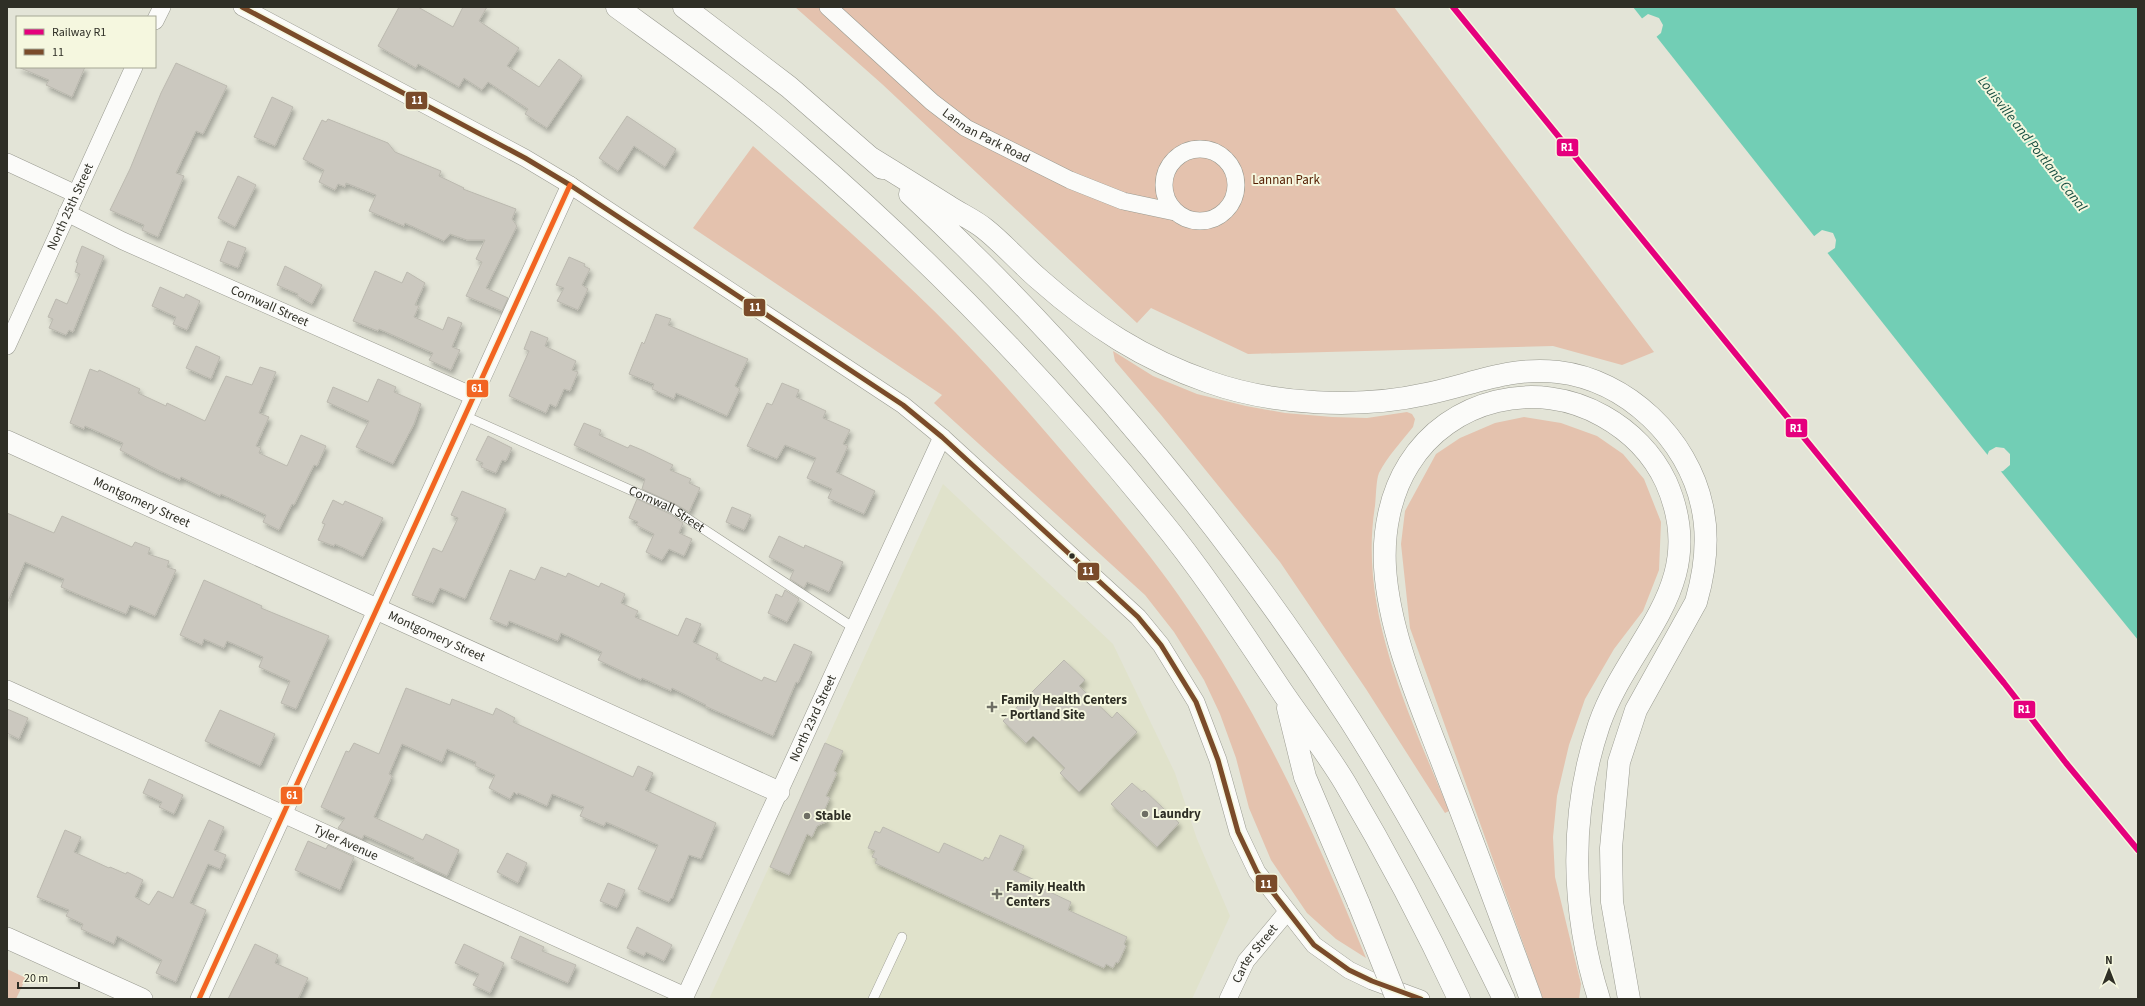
<svg xmlns="http://www.w3.org/2000/svg" width="2145" height="1006" font-family="'Source Sans 3',sans-serif">
<defs>
<filter id="shadow"><feDropShadow dx="2.5" dy="4.5" stdDeviation="2" flood-color="#0004"/></filter>
</defs>
<rect width="100%" height="100%" fill="#e3e4d7"/>
<path fill="#e0e2cb" d="M 943,484 L 1113,644 L 1175,773 L 1197,839 L 1230,916 L 1192,999 L 709,999 Z"/>
<path fill="#e4c2ae" d="M 795,7 L 1394,7 L 1654,352 L 1622,365 L 1553,346 L 1248,354 L 1151,308 L 1137,323 L 882,84 Z
M 753,146 C 822,207 891,267 955,332 C 998,376 1039,424 1079,471 C 1117,515 1155,560 1188,609 C 1262,717 1317,837 1366,958 L 1336,939 L 1307,913 L 1271,860 L 1249,808 L 1236,758 L 1220,714 L 1204,680 L 1174,632 L 1145,595 L 934,403 L 942,395 L 693,228 Z
M 1113,351 L 1153,376 L 1197,394 L 1246,406 L 1285,413 L 1332,417 L 1367,418 L 1407,412 L 1412,414 L 1415,419 L 1413,427 C 1402,441 1387,457 1379,473 C 1376,480 1376,498 1375,506 C 1358,612 1410,715 1449,811 L 1445,813 L 1366,689 L 1280,562 L 1161,415 L 1115,361 Z
M 1524,417 L 1561,423 L 1597,436 L 1623,454 L 1644,479 L 1661,522 L 1659,570 L 1643,611 L 1614,649 L 1585,699 L 1569,745 L 1557,796 L 1553,837 L 1555,877 L 1581,984 L 1579,999 L 1543,999 L 1410,628 L 1401,544 L 1405,511 L 1436,454 L 1460,438 L 1495,423 Z
M 7,969 L 26,978 L 16,999 L 7,999 Z"/>
<path fill="#72ceb5" d="M 1633,7 L 2138,7 L 2138,640 L 1973,437 Z"/>
<path fill="#e3e4d7" d="M 1648,14 L 1659,18 L 1663,25 L 1661,33 L 1655,38 L 1640,20 Z
M 1822,230 L 1833,233 L 1836,240 L 1835,248 L 1826,254 L 1813,237 Z
M 1996,447 L 2004,448 L 2010,454 L 2010,465 L 2003,471 L 1999,472 L 1987,456 L 1989,451 Z"/>
<path fill="#cbc8bf" stroke="#bbb9af" filter="url(#shadow)" d="M 399,7 L 418,7 L 453,27 L 463,7 L 487,7 L 479,21 L 519,48 L 507,66 L 539,87 L 559,59 L 582,76 L 547,128 L 525,114 L 528,109 L 488,82 L 482,90 L 464,78 L 459,87 L 418,64 L 416,68 L 378,46 Z
M 176,63 L 227,86 L 203,134 L 196,131 L 176,173 L 184,176 L 158,237 L 142,230 L 144,225 L 110,210 L 130,169 L 161,93 Z
M 18,67 L 85,67 L 72,97 L 46,85 L 49,80 Z
M 272,97 L 293,107 L 275,146 L 254,137 Z
M 627,116 L 676,149 L 665,167 L 634,146 L 618,171 L 599,158 Z
M 328,119 L 388,143 L 395,152 L 441,171 L 439,176 L 464,188 L 463,189 L 516,209 L 512,219 L 517,226 L 486,288 L 508,298 L 502,311 L 466,296 L 482,262 L 476,259 L 485,240 L 467,240 L 450,234 L 444,241 L 405,223 L 404,226 L 369,211 L 376,195 L 346,183 L 345,187 L 338,184 L 335,190 L 319,182 L 324,170 L 303,159 L 322,120 L 326,122 Z
M 238,176 L 256,185 L 235,227 L 218,218 Z
M 228,241 L 246,248 L 238,268 L 220,261 Z
M 82,246 L 104,256 L 73,332 L 69,330 L 66,335 L 49,328 L 53,319 L 48,317 L 56,299 L 67,304 L 80,274 L 75,272 L 78,263 L 76,262 Z
M 569,257 L 585,264 L 584,266 L 590,269 L 582,285 L 588,289 L 578,310 L 557,301 L 564,288 L 556,285 Z
M 285,266 L 322,285 L 312,304 L 297,296 L 298,294 L 277,285 Z
M 375,271 L 402,283 L 407,272 L 425,283 L 415,305 L 419,306 L 414,317 L 443,330 L 448,317 L 462,323 L 452,347 L 460,350 L 451,370 L 429,360 L 433,353 L 379,329 L 378,331 L 353,321 Z
M 160,287 L 184,298 L 186,294 L 200,301 L 187,330 L 173,324 L 176,317 L 152,306 Z
M 656,314 L 671,319 L 668,325 L 748,359 L 735,386 L 740,389 L 727,416 L 676,393 L 674,399 L 652,389 L 654,384 L 629,374 L 642,342 L 644,344 Z
M 531,331 L 548,338 L 545,346 L 576,361 L 572,370 L 578,372 L 570,391 L 564,389 L 556,407 L 550,404 L 546,413 L 509,396 L 529,351 L 524,349 Z
M 196,346 L 220,357 L 211,379 L 186,368 Z
M 260,367 L 276,372 L 259,413 L 269,417 L 256,446 L 261,448 L 259,453 L 287,466 L 301,435 L 326,446 L 317,466 L 314,465 L 294,505 L 292,504 L 279,530 L 263,522 L 266,515 L 221,494 L 220,496 L 181,477 L 180,480 L 158,470 L 120,450 L 123,443 L 85,426 L 84,429 L 70,423 L 90,369 L 98,372 L 99,370 L 140,389 L 138,393 L 166,406 L 167,403 L 205,421 L 226,376 L 252,385 Z
M 378,379 L 396,387 L 394,392 L 421,404 L 414,424 L 393,464 L 356,447 L 369,421 L 327,402 L 333,387 L 368,402 Z
M 782,383 L 799,390 L 796,397 L 826,411 L 823,418 L 850,430 L 843,444 L 848,446 L 836,472 L 875,491 L 864,514 L 828,498 L 832,489 L 807,478 L 816,458 L 785,445 L 777,459 L 747,446 L 767,403 L 772,405 Z
M 584,423 L 601,430 L 599,435 L 628,448 L 630,445 L 642,450 L 673,465 L 670,470 L 691,479 L 689,483 L 700,488 L 689,512 L 675,504 L 642,489 L 645,479 L 574,445 Z
M 488,436 L 512,448 L 506,461 L 502,460 L 496,473 L 481,467 L 483,463 L 476,460 Z
M 462,491 L 506,509 L 465,599 L 440,588 L 433,603 L 412,595 L 433,548 L 442,552 L 458,518 L 451,515 Z
M 637,499 L 670,514 L 683,523 L 679,533 L 692,539 L 684,556 L 669,549 L 662,560 L 646,552 L 654,534 L 636,525 L 638,522 L 629,518 Z
M 333,500 L 343,505 L 345,501 L 383,518 L 363,557 L 335,544 L 334,546 L 318,540 L 325,524 L 322,523 Z
M 732,507 L 751,515 L 744,530 L 726,522 Z
M 7,513 L 54,533 L 62,516 L 132,547 L 135,542 L 150,548 L 148,554 L 169,561 L 167,567 L 176,570 L 155,616 L 130,605 L 126,614 L 82,596 L 61,587 L 64,579 L 25,562 L 7,604 Z
M 779,536 L 804,548 L 805,545 L 843,562 L 829,592 L 807,582 L 804,588 L 790,579 L 794,570 L 769,557 Z
M 541,567 L 566,577 L 568,573 L 599,587 L 601,583 L 625,594 L 621,603 L 638,611 L 635,617 L 678,636 L 686,618 L 701,624 L 693,642 L 718,654 L 716,659 L 762,681 L 764,677 L 776,682 L 794,644 L 812,652 L 798,683 L 796,682 L 773,736 L 705,706 L 706,705 L 672,688 L 671,691 L 642,678 L 641,680 L 598,660 L 602,652 L 561,633 L 558,641 L 509,621 L 507,626 L 490,619 L 510,570 L 535,580 Z
M 204,580 L 262,606 L 261,608 L 329,636 L 296,709 L 281,703 L 290,681 L 259,667 L 263,657 L 227,641 L 224,648 L 204,639 L 202,645 L 180,635 Z
M 785,590 L 799,599 L 787,622 L 768,613 L 776,594 L 782,597 Z
M 1064,660 L 1085,680 L 1079,686 L 1112,718 L 1117,712 L 1137,732 L 1079,792 L 1060,773 L 1065,768 L 1033,736 L 1026,743 L 1003,721 Z
M 406,688 L 450,705 L 452,699 L 493,715 L 496,708 L 515,718 L 513,722 L 633,777 L 638,766 L 653,773 L 645,790 L 716,823 L 701,859 L 689,855 L 672,899 L 671,898 L 669,902 L 638,889 L 658,845 L 606,822 L 604,826 L 580,816 L 584,807 L 552,794 L 547,806 L 518,793 L 517,795 L 514,792 L 510,799 L 489,788 L 495,775 L 475,766 L 476,762 L 447,749 L 442,762 L 402,744 L 389,774 L 392,776 L 374,817 L 423,840 L 426,834 L 459,850 L 447,876 L 413,860 L 414,858 L 364,835 L 362,839 L 338,828 L 345,818 L 321,807 L 346,751 L 349,752 L 354,743 L 379,754 Z
M 7,709 L 28,718 L 19,739 L 7,733 Z
M 220,710 L 275,734 L 260,766 L 205,741 Z
M 825,743 L 843,751 L 834,771 L 837,773 L 826,796 L 830,798 L 823,813 L 828,821 L 817,826 L 812,837 L 807,834 L 789,875 L 770,867 Z
M 149,779 L 183,795 L 174,814 L 159,807 L 162,802 L 143,793 Z
M 1132,783 L 1142,792 L 1144,790 L 1179,823 L 1157,847 L 1111,804 Z
M 209,820 L 224,827 L 214,850 L 226,855 L 220,869 L 208,864 L 190,903 L 206,910 L 176,982 L 156,973 L 162,960 L 117,936 L 114,944 L 81,929 L 83,924 L 66,916 L 69,910 L 37,897 L 65,830 L 81,837 L 74,852 L 109,868 L 110,867 L 126,874 L 127,872 L 143,880 L 135,897 L 149,905 L 158,891 L 173,898 Z
M 883,827 L 939,853 L 944,843 L 983,861 L 985,857 L 989,859 L 1000,835 L 1024,846 L 1013,870 L 1037,881 L 1035,885 L 1071,902 L 1068,910 L 1127,937 L 1124,944 L 1126,946 L 1118,963 L 1116,962 L 1113,968 L 1106,964 L 1104,968 L 875,863 L 877,859 L 872,857 L 875,851 L 868,848 L 875,831 L 880,833 Z
M 308,841 L 326,849 L 328,845 L 354,857 L 340,890 L 295,870 Z
M 507,853 L 527,863 L 518,883 L 497,872 Z
M 608,883 L 625,890 L 617,908 L 600,901 Z
M 637,927 L 672,945 L 664,961 L 646,952 L 644,956 L 627,948 Z
M 520,936 L 544,947 L 542,951 L 576,965 L 568,983 L 511,958 Z
M 255,944 L 278,955 L 275,963 L 308,978 L 298,999 L 228,999 Z
M 464,944 L 504,963 L 490,993 L 473,985 L 479,974 L 455,963 Z"/>
<g fill="none" stroke-linecap="round" stroke-linejoin="round">
<g stroke="#999a90" stroke-width="10">
<g id="service">
<path id="s1" d="M 465,416 L 673,509 L 854,628"/>
<path d="M 873,999 L 902,937"/>
</g>
</g>
<g stroke="#999a90" stroke-width="18">
<g id="minor">
<path d="M 242,7 L 525,158 L 570,185 L 903,405 L 942,437 L 1138,617 L 1161,645 L 1196,702 L 1218,760 L 1238,832 L 1257,872 L 1314,945 L 1349,970 L 1372,981 L 1421,999"/>
<path id="s2" d="M 828,7 L 932,102 L 966,128 L 1070,180 L 1123,201 L 1175,212"/>
<path d="M 155,21 L 162,7"/>
<circle cx="1200" cy="185" r="36"/>
<path d="M 7,162 L 76,194"/>
<path id="s3" d="M 67,213 L 123,241 L 473,396"/>
<path id="s4" d="M 7,346 L 134,67"/>
<path id="s5" d="M 7,689 L 685,996"/>
<path d="M 199,999 L 570,185"/>
<path id="s6" d="M 684,999 L 942,437"/>
<path id="s7" d="M 1228,999 L 1246,961 L 1287,912"/>
</g>
</g>
<g stroke="#999a90" stroke-width="22">
<g id="tertiary">
<path id="s8" d="M 7,441 L 779,792"/>
<path d="M 7,938 L 142,999"/>
</g>
</g>
<g stroke="#999a90" stroke-width="23">
<path id="motorway" d="M 617,7 C 679,52 743,97 801,148 C 931,260 1051,384 1159,518 C 1205,574 1244,635 1285,696 C 1305,725 1327,753 1345,783 C 1387,854 1424,924 1459,999
M 684,7 L 789,87 L 882,168
M 871,158 C 897,174 923,190 948,206 C 960,214 974,220 985,229 C 1004,244 1021,264 1040,280 C 1092,326 1143,359 1209,382 C 1274,405 1359,409 1426,394 C 1471,385 1511,366 1558,372 C 1627,380 1688,439 1702,506 C 1709,537 1705,571 1696,602 L 1636,710 L 1619,762 L 1611,848 L 1612,902 L 1629,999
M 910,194 C 1078,350 1226,528 1350,720 C 1407,810 1458,904 1504,999
M 1288,708 L 1305,777 L 1359,904
M 1531,999 C 1503,923 1475,847 1446,772 C 1422,708 1389,635 1385,567 C 1383,532 1390,494 1409,464 C 1449,399 1537,378 1603,416 C 1630,431 1653,454 1666,482 C 1712,586 1629,638 1599,725 C 1569,814 1571,911 1599,999"/>
</g>
<use href="#service" stroke="#fbfbf9" stroke-width="9"/>
<use href="#minor" stroke="#fbfbf9" stroke-width="17"/>
<use href="#tertiary" stroke="#fbfbf9" stroke-width="21"/>
<use href="#motorway" stroke="#fbfbf9" stroke-width="22"/>
<g stroke="#999a90" stroke-width="23" stroke-linecap="butt">
<path id="motorway-bridge" d="M 1359,904 L 1397,999"/>
</g>
<use href="#motorway-bridge" stroke="#fbfbf9" stroke-width="22"/>
<g stroke="#f5f7df" stroke-width="8">
<path id="bus-1" d="M 242,7 L 525,158 L 570,185 L 903,405 L 942,437 L 1138,617 L 1161,645 L 1196,702 L 1218,760 L 1238,832 L 1257,872 L 1314,945 L 1349,970 L 1372,981 L 1421,999"/>
</g>
<g stroke="#f5f7df" stroke-width="8">
<path id="bus-2" d="M 199,999 L 570,185"/>
</g>
<use href="#bus-1" stroke="#7a4b2a" stroke-width="5"/>
<use href="#bus-2" stroke="#f26522" stroke-width="5"/>
<g stroke="#f5f7df" stroke-width="9">
<path id="rail-1" d="M 1453,7 L 2004,683 L 2066,763 L 2138,850"/>
</g>
<use href="#rail-1" stroke="#e5007d" stroke-width="6"/>
</g>
<circle fill="#2f2f26" stroke="#f5f7df" stroke-width="1.5" cx="1072" cy="556" r="3.5"/>
<g fill="#6e6e64" stroke="#f5f7df" stroke-width="1.5">
<path d="M990 701h4v4h4v4h-4v4h-4v-4h-4v-4h4z"/>
<circle cx="1145" cy="814" r="4"/>
<circle cx="807" cy="816" r="4"/>
<path d="M995 888h4v4h4v4h-4v4h-4v-4h-4v-4h4z"/>
</g>
<g text-anchor="middle" dominant-baseline="central" stroke-width="4" stroke-linejoin="round" paint-order="stroke">
<g font-size="13" fill="#2f2f26" stroke="#f5f7df">
<text stroke="none"><textPath href="#s2" startOffset="205">Lannan Park Road</textPath></text>
<text stroke="none"><textPath href="#s4" startOffset="153">North 25th Street</textPath></text>
<text stroke="none"><textPath href="#s3" startOffset="223">Cornwall Street</textPath></text>
<text stroke="none"><textPath href="#s8" startOffset="148">Montgomery Street</textPath></text>
<text stroke="none"><textPath href="#s1" startOffset="222">Cornwall Street</textPath></text>
<text stroke="none"><textPath href="#s8" startOffset="472">Montgomery Street</textPath></text>
<text stroke="none"><textPath href="#s6" startOffset="309">North 23rd Street</textPath></text>
<text stroke="none"><textPath href="#s5" startOffset="372">Tyler Avenue</textPath></text>
<text stroke="none"><textPath href="#s7" startOffset="53">Carter Street</textPath></text>
</g>
<g font-size="13" fill="#541d00" stroke="#f5f7df">
<text x="1286" y="180">Lannan Park</text>
</g>
<g font-size="13" font-weight="bold" fill="#2f2f26" stroke="#f5f7df" text-anchor="start">
<text x="1001" y="700">Family Health Centers<tspan x="1001" dy="15">– Portland Site</tspan></text>
<text x="1153" y="814">Laundry</text>
<text x="815" y="816">Stable</text>
<text x="1006" y="887">Family Health<tspan x="1006" dy="15">Centers</tspan></text>
</g>
<g font-size="14" font-style="italic" fill="#154c3f" stroke="#f5f7df">
<text transform="translate(2032 144) rotate(52)">Louisville and Portland Canal</text>
</g>
</g>
<g stroke="#f5f7df" stroke-width="1.5">
<rect x="405" y="91" width="23" height="19" rx="4" fill="#7a4b2a"/>
<rect x="1556" y="138" width="23" height="19" rx="4" fill="#e5007d"/>
<rect x="743" y="298" width="23" height="19" rx="4" fill="#7a4b2a"/>
<rect x="466" y="379" width="23" height="19" rx="4" fill="#f26522"/>
<rect x="1785" y="418" width="23" height="20" rx="4" fill="#e5007d"/>
<rect x="1077" y="562" width="23" height="19" rx="4" fill="#7a4b2a"/>
<rect x="2013" y="700" width="23" height="19" rx="4" fill="#e5007d"/>
<rect x="280" y="786" width="23" height="19" rx="4" fill="#f26522"/>
<rect x="1255" y="874" width="23" height="19" rx="4" fill="#7a4b2a"/>
</g>
<g font-size="11" text-anchor="middle" font-weight="bold" fill="#fff">
<text x="417" y="104">11</text>
<text x="1567" y="151">R1</text>
<text x="755" y="311">11</text>
<text x="477" y="392">61</text>
<text x="1796" y="432">R1</text>
<text x="1088" y="575">11</text>
<text x="2024" y="713">R1</text>
<text x="292" y="799">61</text>
<text x="1266" y="888">11</text>
</g>
<rect width="2145" height="1006" fill="none" stroke="#2f2f26" stroke-width="16"/>
<rect x="16" y="16" width="140" height="52" fill="#f5f7df" stroke="#a6a795"/>
<rect x="24" y="29" width="20" height="6" fill="#e5007d" stroke="#a6a795"/>
<text x="52" y="36" font-size="12" fill="#2f2f26">Railway R1</text>
<rect x="24" y="49" width="20" height="6" fill="#7a4b2a" stroke="#a6a795"/>
<text x="52" y="56" font-size="12" fill="#2f2f26">11</text>
<g transform="translate(2109 970)" stroke="#f5f7df" stroke-width="3" paint-order="stroke">
<path d="M0-3L7 15L0 10L-7 15Z" fill="#2f2f26"/>
<text y="-6" font-size="11" font-weight="bold" text-anchor="middle" fill="#2f2f26">N</text>
</g>
<path d="M18 982v6h61v-6" fill="none" stroke="#2f2f26" stroke-width="2"/>
<text x="24" y="982" font-size="12" fill="#2f2f26" stroke="#f5f7df" stroke-width="3" paint-order="stroke">20 m</text>
</svg>
